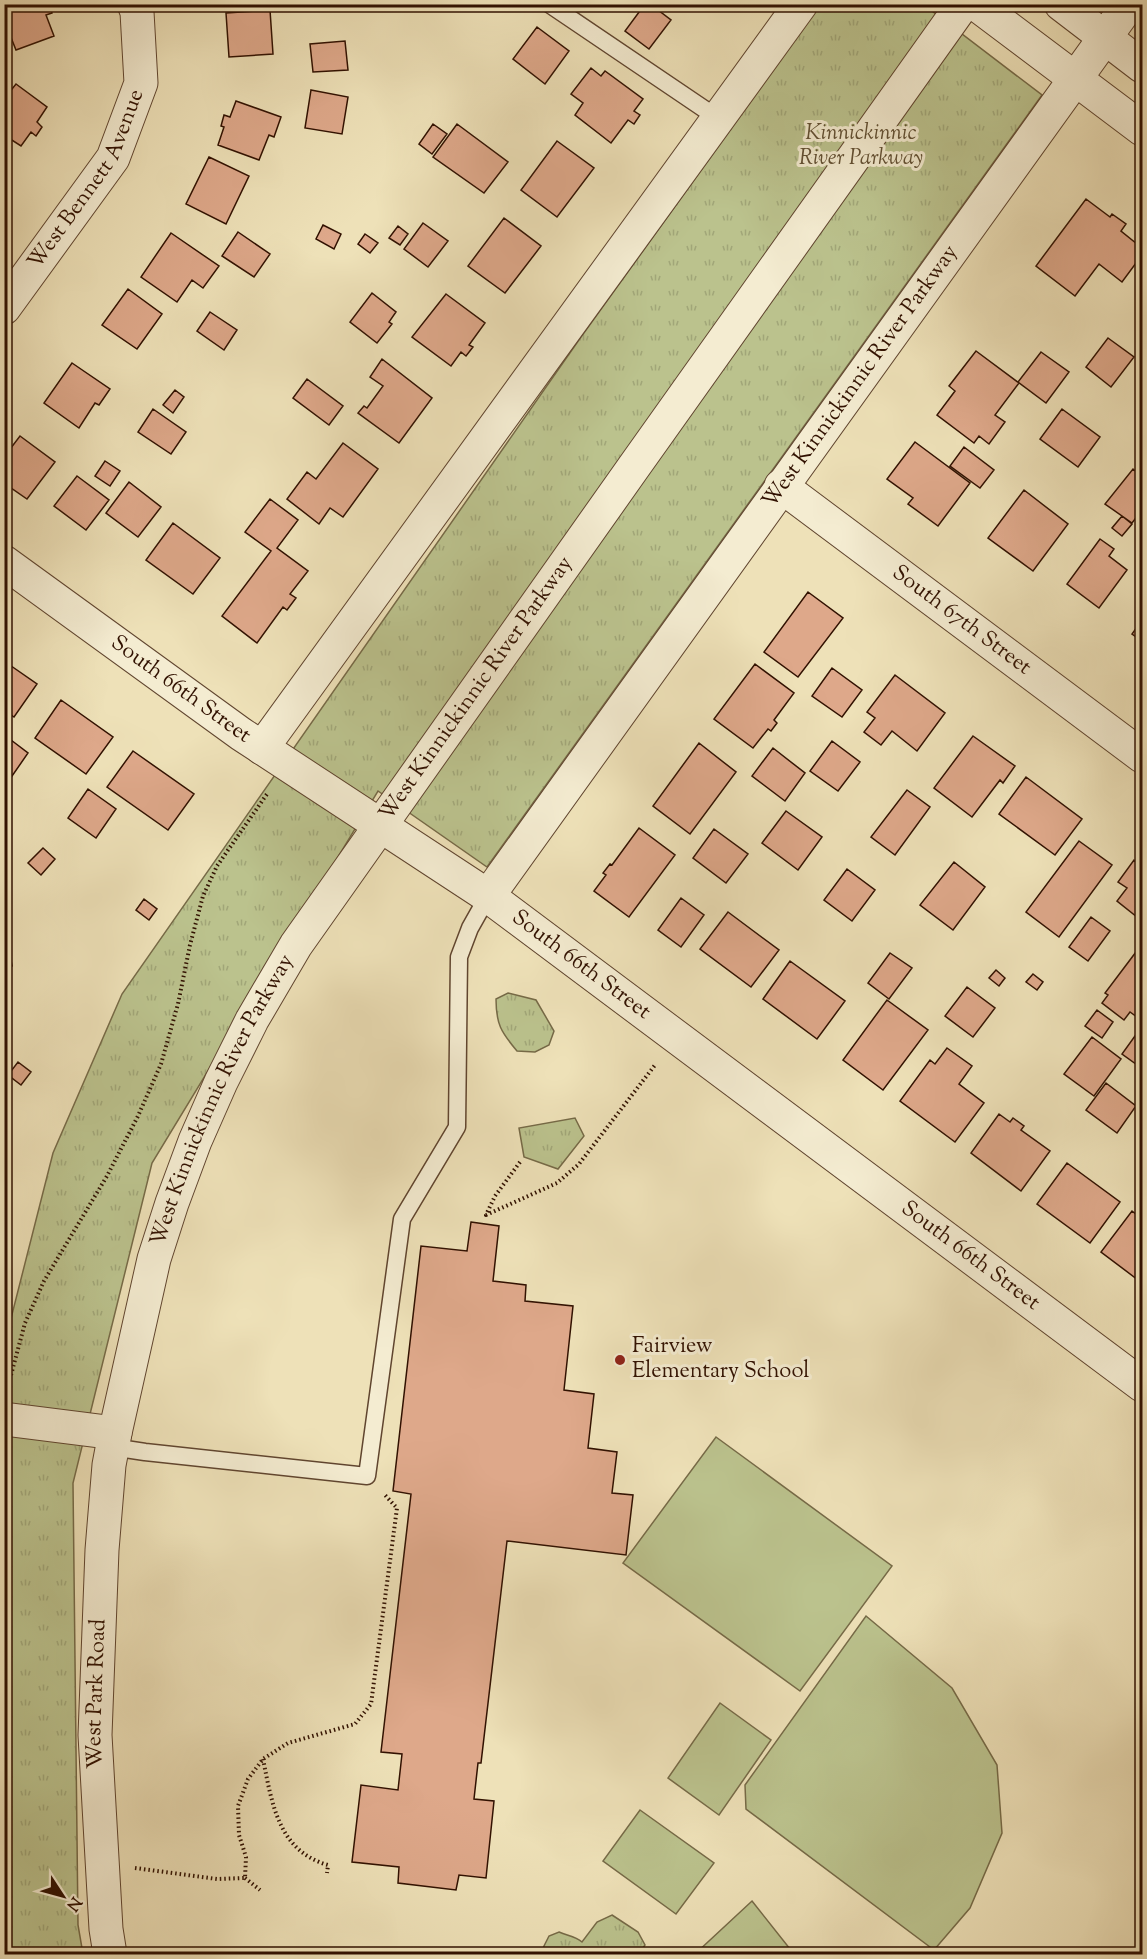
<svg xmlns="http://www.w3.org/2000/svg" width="1147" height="1959" font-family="'Sorts Mill Goudy',serif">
<defs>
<pattern id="park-tufts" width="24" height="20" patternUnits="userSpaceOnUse" patternTransform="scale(1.5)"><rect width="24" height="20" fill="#bbc28d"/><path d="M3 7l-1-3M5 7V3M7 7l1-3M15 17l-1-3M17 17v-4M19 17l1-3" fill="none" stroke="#a1a678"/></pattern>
</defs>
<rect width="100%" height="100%" fill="#eee1b8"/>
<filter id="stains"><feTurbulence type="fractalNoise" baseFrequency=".00333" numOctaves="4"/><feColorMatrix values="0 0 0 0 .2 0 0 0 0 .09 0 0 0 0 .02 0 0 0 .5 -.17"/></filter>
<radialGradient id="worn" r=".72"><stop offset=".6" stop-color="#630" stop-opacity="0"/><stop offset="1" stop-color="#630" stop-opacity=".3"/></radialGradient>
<path fill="#bbc28d" stroke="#766a47" stroke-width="1.5" d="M 716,1437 L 892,1566 L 800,1691 L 623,1563 Z
M 866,1616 L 952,1688 L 997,1765 L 1002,1833 L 970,1908 L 934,1950 L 746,1809 L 745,1785 Z
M 720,1703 L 771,1740 L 719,1815 L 668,1778 Z
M 640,1810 L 714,1863 L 676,1914 L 603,1861 Z
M 752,1901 L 794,1954 L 695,1954 Z"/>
<path fill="url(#park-tufts)" stroke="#766a47" stroke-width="1.5" d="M 820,5 L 924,5 L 1042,95 L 487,867 L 378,791 L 152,1163 L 73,1483 L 78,1925 L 83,1954 L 5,1954 L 5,1342 L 53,1153 L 122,994 L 581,337 Z
M 508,993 L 536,1000 L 554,1031 L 549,1045 L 535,1052 L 517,1051 C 501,1032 496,1024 496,999 Z
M 575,1118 L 584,1136 L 558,1169 L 524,1157 L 519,1128 Z
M 612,1915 L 638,1932 L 645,1945 L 639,1954 L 544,1954 L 542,1950 L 549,1936 L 559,1932 C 568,1936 575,1936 582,1942 L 597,1922 Z"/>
<path fill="#dea88a" stroke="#311101" stroke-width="1.5" d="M 4,4 L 50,4 L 52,13 L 46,15 L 54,36 L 16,50 L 4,20 Z
M 645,4 L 650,4 L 671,20 L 649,49 L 625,31 Z
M 270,10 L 273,54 L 229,57 L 226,13 Z
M 537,27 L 569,51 L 545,84 L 513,59 Z
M 345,41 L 348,70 L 313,72 L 310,44 Z
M 591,68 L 601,76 L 605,71 L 643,99 L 634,111 L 640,115 L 634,124 L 628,120 L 611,143 L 575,115 L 583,103 L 571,94 Z
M 16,84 L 47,107 L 37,122 L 42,127 L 36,136 L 31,132 L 21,146 L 4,135 L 4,99 Z
M 311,90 L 348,97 L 342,134 L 305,128 Z
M 236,101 L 281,117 L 274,137 L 269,135 L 259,160 L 218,145 L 224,127 L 221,126 L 224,115 L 230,117 Z
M 433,124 L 447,134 L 432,154 L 419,144 Z
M 457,124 L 508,162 L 484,193 L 433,157 Z
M 557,141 L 594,168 L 557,217 L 521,190 Z
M 209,157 L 249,176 L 226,224 L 186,204 Z
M 1086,199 L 1110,217 L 1112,214 L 1126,224 L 1121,231 L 1142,248 L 1142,255 L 1122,282 L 1099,264 L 1075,296 L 1036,266 Z
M 504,218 L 541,246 L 505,293 L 468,266 Z
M 423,223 L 448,241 L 428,267 L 404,249 Z
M 323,225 L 341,234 L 334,249 L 316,239 Z
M 398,226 L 408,234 L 400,245 L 389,238 Z
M 238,232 L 270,254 L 254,277 L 222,256 Z
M 171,233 L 219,266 L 203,288 L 192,280 L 177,302 L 141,277 Z
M 365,234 L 378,243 L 370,253 L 358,244 Z
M 128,289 L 162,314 L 137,349 L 102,325 Z
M 372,293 L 396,312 L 389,322 L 392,324 L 377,343 L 350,322 Z
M 446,294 L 485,323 L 469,345 L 473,347 L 466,356 L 461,352 L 451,366 L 412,337 Z
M 210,312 L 237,330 L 224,350 L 197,331 Z
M 1108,338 L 1134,357 L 1111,387 L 1086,367 Z
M 976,351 L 1019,383 L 995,415 L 1005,422 L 989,444 L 979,436 L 974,443 L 937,415 L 955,391 L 949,386 Z
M 1041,352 L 1069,372 L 1046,403 L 1018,382 Z
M 382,359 L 432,398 L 399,443 L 358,413 L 364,406 L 367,408 L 383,386 L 370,377 Z
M 72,363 L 110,389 L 99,405 L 95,403 L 79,428 L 44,403 Z
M 307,379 L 343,406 L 329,425 L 293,398 Z
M 175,390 L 184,397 L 173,413 L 163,405 Z
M 153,409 L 186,432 L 171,454 L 138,432 Z
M 1062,409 L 1100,437 L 1078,467 L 1040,439 Z
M 20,436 L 55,462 L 27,499 L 4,483 L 4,457 Z
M 915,442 L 970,483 L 938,526 L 908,504 L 913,498 L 887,479 Z
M 343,443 L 378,469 L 343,517 L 330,508 L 319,524 L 287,499 L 307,472 L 316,479 Z
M 964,447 L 994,470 L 980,488 L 950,466 Z
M 105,461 L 120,471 L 110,486 L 95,476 Z
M 1133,469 L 1142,477 L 1142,510 L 1132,523 L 1105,504 Z
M 77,476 L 109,500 L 86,530 L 54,506 Z
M 129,482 L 161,507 L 138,537 L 106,513 Z
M 1024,490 L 1068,524 L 1033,571 L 988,538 Z
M 270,499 L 298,520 L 277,548 L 308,571 L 290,594 L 296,598 L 287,610 L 283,607 L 257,643 L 222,616 L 271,551 L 245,532 Z
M 1122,516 L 1132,524 L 1122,536 L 1112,528 Z
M 173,523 L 220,558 L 193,594 L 146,560 Z
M 1100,539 L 1114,549 L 1109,556 L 1127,570 L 1099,608 L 1067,584 Z
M 808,592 L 843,618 L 798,677 L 764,652 Z
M 1142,620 L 1142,641 L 1132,634 Z
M 4,661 L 37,684 L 14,717 L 4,710 Z
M 755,664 L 794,693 L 774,720 L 777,723 L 771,731 L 768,729 L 753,748 L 714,719 Z
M 832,668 L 862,690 L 842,717 L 812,696 Z
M 895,675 L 945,713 L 917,751 L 892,731 L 881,745 L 864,732 L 875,718 L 867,712 Z
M 61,700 L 113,737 L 86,774 L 35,738 Z
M 973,736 L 1015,766 L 1003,783 L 1000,780 L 972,817 L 934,788 Z
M 11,740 L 28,753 L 10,779 L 4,775 L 4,749 Z
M 832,741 L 860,762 L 838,791 L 810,771 Z
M 699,743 L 736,772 L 690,834 L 653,806 Z
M 773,748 L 805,773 L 785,801 L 752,776 Z
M 133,751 L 194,794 L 168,830 L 107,787 Z
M 1026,777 L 1082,819 L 1055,855 L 999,814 Z
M 88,789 L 116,809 L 96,838 L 68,818 Z
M 907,790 L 930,807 L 895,855 L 871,837 Z
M 786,811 L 822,837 L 798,870 L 762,843 Z
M 639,828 L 675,855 L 629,917 L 594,891 L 606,875 L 603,873 L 610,864 L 612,865 Z
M 714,829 L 748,854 L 726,883 L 693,858 Z
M 1079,841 L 1112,865 L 1059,937 L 1026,912 Z
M 43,848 L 55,859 L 41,875 L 28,863 Z
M 1134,860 L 1142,866 L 1142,921 L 1117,901 L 1127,888 L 1118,882 Z
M 954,862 L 985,887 L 953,930 L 920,905 Z
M 847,869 L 875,890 L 852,921 L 824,900 Z
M 681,898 L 704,915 L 681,947 L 658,930 Z
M 144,899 L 157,909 L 149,920 L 136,910 Z
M 728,912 L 779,950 L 751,987 L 700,949 Z
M 1091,917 L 1110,931 L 1088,961 L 1069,947 Z
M 4,937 L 7,937 L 12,966 L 4,968 Z
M 1136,952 L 1142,958 L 1142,1009 L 1137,1017 L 1130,1012 L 1124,1020 L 1102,1003 L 1108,995 L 1105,993 Z
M 890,953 L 912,968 L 889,999 L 868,983 Z
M 790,961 L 845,1001 L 817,1039 L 763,999 Z
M 996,970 L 1005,978 L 999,986 L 989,978 Z
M 1033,974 L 1043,982 L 1037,990 L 1026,982 Z
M 967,987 L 995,1008 L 973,1037 L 945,1016 Z
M 887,1000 L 928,1030 L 883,1090 L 843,1060 Z
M 1097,1010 L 1113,1022 L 1102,1038 L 1085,1026 Z
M 1140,1029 L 1142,1030 L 1142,1064 L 1140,1067 L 1122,1054 Z
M 1092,1037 L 1121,1059 L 1094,1096 L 1064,1074 Z
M 947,1048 L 972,1066 L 959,1084 L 984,1103 L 955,1142 L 900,1101 L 930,1060 L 935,1064 Z
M 18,1062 L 31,1072 L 21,1085 L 8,1075 Z
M 1106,1083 L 1136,1106 L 1117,1133 L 1086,1110 Z
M 999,1114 L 1010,1122 L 1013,1118 L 1024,1126 L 1021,1130 L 1050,1151 L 1021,1191 L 971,1153 Z
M 1067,1163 L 1120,1202 L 1090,1243 L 1037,1204 Z
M 1132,1211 L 1142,1219 L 1142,1283 L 1101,1252 Z
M 471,1222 L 499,1226 L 493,1281 L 526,1285 L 525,1301 L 573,1306 L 564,1390 L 594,1394 L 588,1448 L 617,1452 L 612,1493 L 633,1495 L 626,1555 L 507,1541 L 481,1763 L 478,1763 L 474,1799 L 494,1801 L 486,1878 L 459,1875 L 456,1890 L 398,1883 L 399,1867 L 352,1862 L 361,1785 L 398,1790 L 402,1754 L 381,1752 L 411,1494 L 393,1491 L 421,1246 L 467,1251 Z
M 1142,1944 L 1142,1954 L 1136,1954 Z"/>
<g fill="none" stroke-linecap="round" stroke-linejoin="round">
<g stroke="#60452f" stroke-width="19">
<path id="service" d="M 549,4 L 719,119
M 112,1447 L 145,1452 L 367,1476 L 402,1219 L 457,1127 L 459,957 L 470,928 L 488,896"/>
</g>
<g stroke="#60452f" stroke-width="35">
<g id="minor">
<path id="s1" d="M 4,308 L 113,158 L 141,83 L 137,12 L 134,4"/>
<path id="s2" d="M 781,486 L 1142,756"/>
<path id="s3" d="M 4,562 L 241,734 L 488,896 L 1142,1385"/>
<path d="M 262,748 L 801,4"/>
<path id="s4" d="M 488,896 L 1129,4"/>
<path d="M 4,1419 L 115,1433"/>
<path id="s5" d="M 110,1954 L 106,1929 L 95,1735 L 102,1550 L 109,1465 L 115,1433 L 154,1259 L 172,1203 L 195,1141 L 221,1082 L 252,1020 L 296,945 L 633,468 L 963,4"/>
</g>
</g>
<g stroke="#60452f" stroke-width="35">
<path id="tertiary" d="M 976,4 L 1142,129
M 1061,4 L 1142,66"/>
</g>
<path stroke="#311101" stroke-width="4" stroke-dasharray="1.5 3" stroke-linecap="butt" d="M 520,1162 L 495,1196 L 486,1215 L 557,1183 L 579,1164 L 655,1065
M 11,1375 L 25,1323 L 44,1281 L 107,1176 L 138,1116 L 161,1064 L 178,1004 L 190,945 L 203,896 L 217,866 L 267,794
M 263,1759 C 272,1803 278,1851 328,1865 L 327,1873
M 135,1868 L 217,1879 L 245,1878 L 246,1857 L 239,1835 L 238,1806 L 248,1779 L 263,1759 L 288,1743 L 355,1724 L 371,1704 L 397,1508 L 384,1494
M 245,1878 L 260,1890"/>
<use href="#service" stroke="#f4ecd1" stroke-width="16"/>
<use href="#minor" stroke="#f4ecd1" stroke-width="33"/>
<use href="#tertiary" stroke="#f4ecd1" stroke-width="33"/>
</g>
<circle fill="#8f2418" stroke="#f4ecd1" stroke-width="2" cx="620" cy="1360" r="6"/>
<g text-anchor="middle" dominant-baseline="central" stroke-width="6" stroke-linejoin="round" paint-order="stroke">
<g font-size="22" font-style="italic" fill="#614f32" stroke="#f4ecd1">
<text x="861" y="134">Kinnickinnic<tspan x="861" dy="25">River Parkway</tspan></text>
</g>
<g font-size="22" fill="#311101" stroke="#f4ecd1">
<text stroke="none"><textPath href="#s1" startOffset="154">West Bennett Avenue</textPath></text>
<text stroke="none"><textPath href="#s4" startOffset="639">West Kinnickinnic River Parkway</textPath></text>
<text stroke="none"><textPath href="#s2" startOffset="225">South 67th Street</textPath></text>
<text stroke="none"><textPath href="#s5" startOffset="1360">West Kinnickinnic River Parkway</textPath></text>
<text stroke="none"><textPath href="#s3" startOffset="218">South 66th Street</textPath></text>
<text stroke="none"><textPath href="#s3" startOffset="704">South 66th Street</textPath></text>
<text stroke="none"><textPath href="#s5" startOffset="874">West Kinnickinnic River Parkway</textPath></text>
<text stroke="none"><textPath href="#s3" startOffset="1190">South 66th Street</textPath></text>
<text stroke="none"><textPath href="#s5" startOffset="261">West Park Road</textPath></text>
</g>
<g font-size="22" fill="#311101" stroke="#f4ecd1" text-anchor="start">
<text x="632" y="1347">Fairview<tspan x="632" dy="25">Elementary School</tspan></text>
</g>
</g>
<rect width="1147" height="1959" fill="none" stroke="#eee1b8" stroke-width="24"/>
<rect x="6" y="6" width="1135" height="1947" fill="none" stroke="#311101" stroke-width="3"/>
<rect x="12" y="12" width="1123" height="1935" fill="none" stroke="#311101" stroke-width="1.5"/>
<g transform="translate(63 1896) rotate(126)" stroke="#f4ecd1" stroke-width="4.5" paint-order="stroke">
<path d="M0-4.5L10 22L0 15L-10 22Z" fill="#311101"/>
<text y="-9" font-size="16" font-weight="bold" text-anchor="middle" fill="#311101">N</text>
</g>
<rect width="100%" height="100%" filter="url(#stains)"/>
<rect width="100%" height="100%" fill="url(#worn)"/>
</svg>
